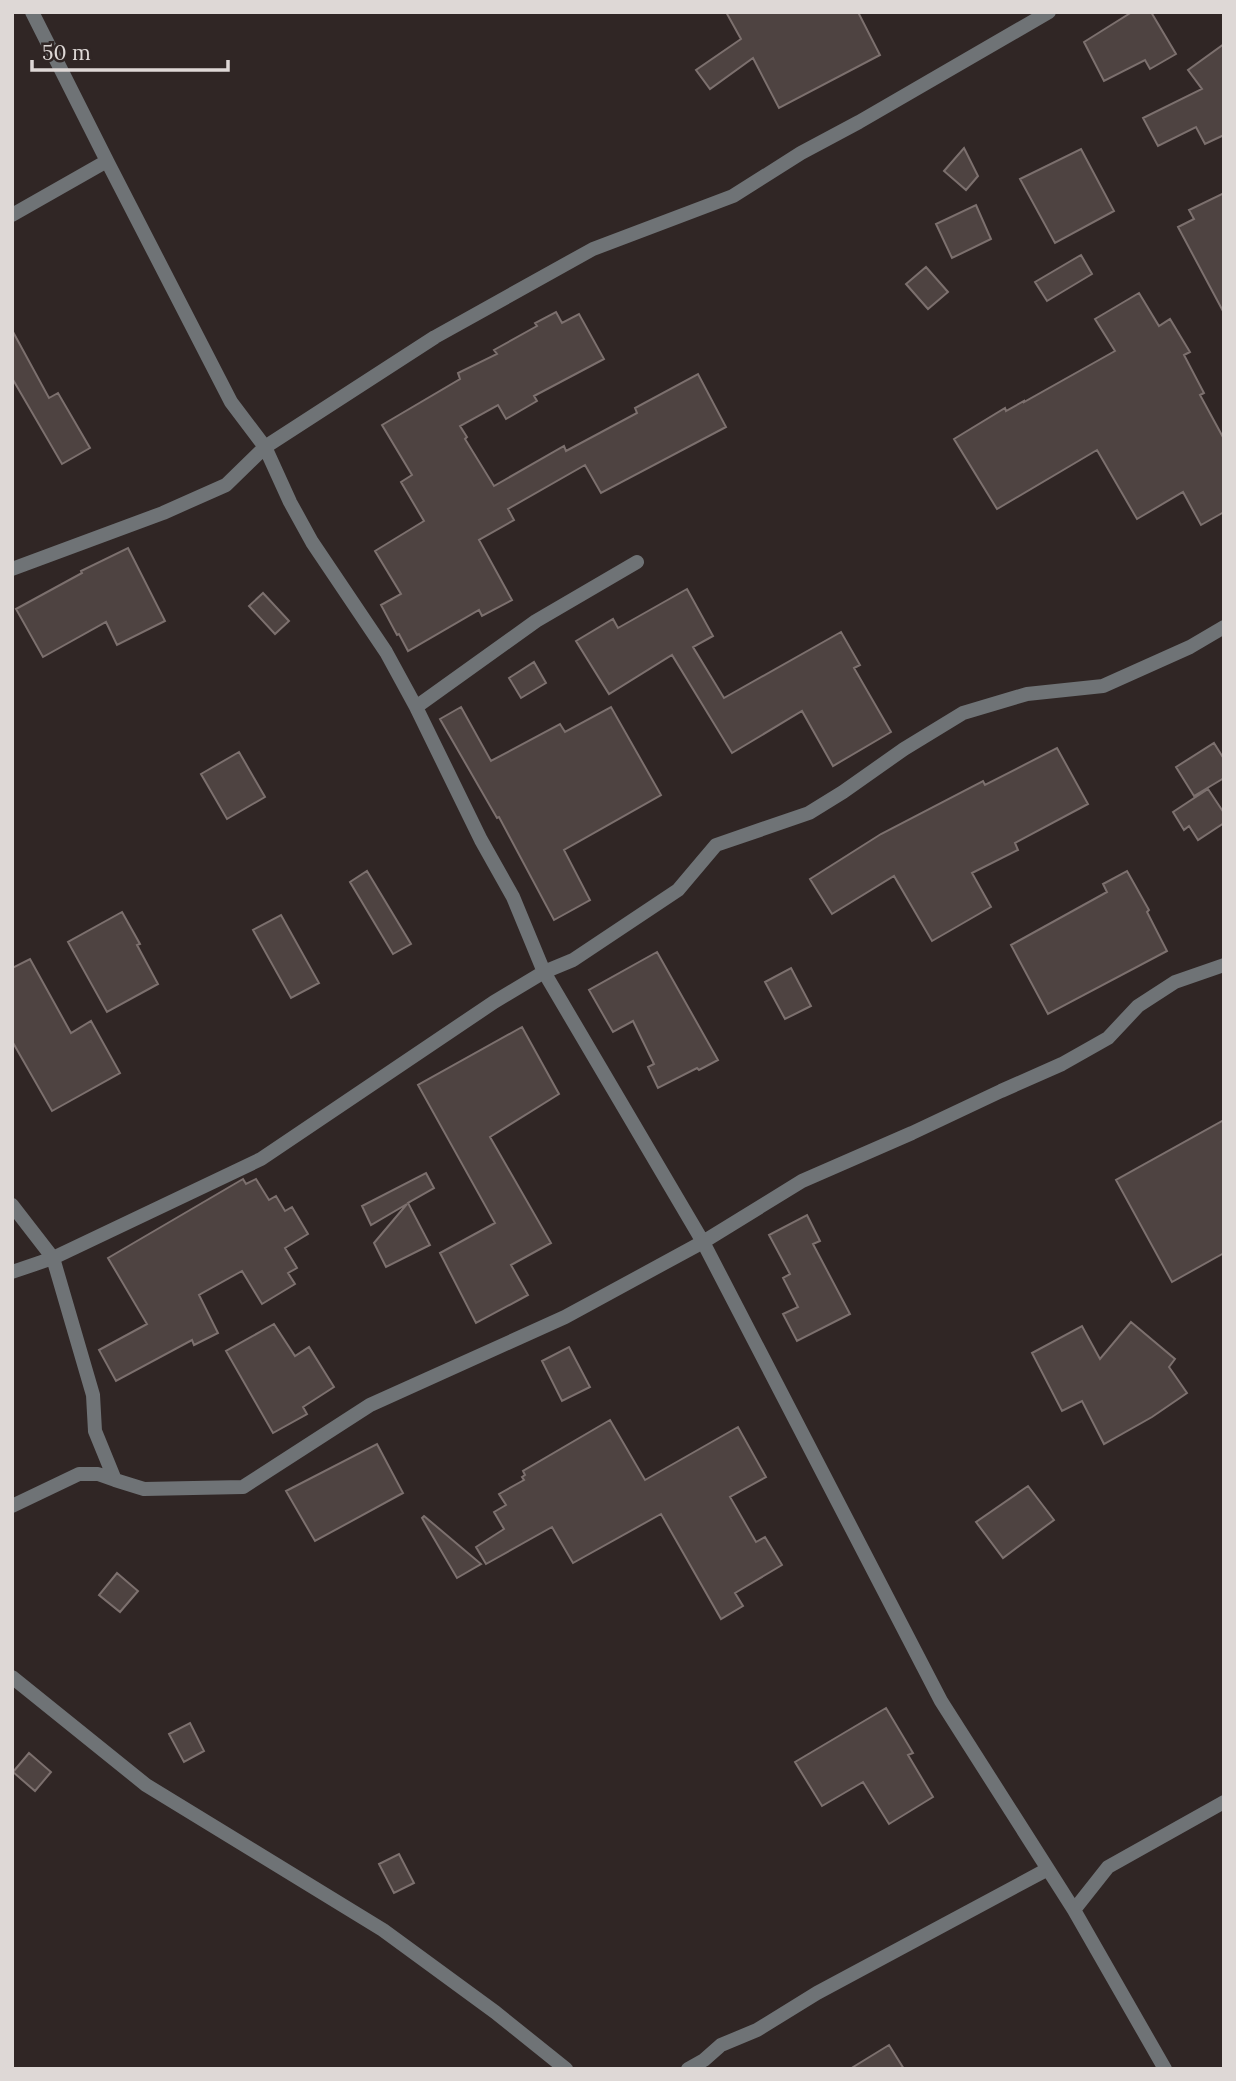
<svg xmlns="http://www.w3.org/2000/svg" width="1236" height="2081" font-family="Lora,serif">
<rect width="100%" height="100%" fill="#302625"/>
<path fill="#4e4341" stroke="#7c706e" stroke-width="2" d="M 726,12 L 858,12 L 880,55 L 779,108 L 753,58 L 710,89 L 696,70 L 741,39 Z
M 1132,12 L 1151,12 L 1176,54 L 1150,69 L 1145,60 L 1104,81 L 1084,42 Z
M 1224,44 L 1224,135 L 1205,144 L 1196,127 L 1158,146 L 1143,118 L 1202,89 L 1188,70 Z
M 964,148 L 978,176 L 966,190 L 944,171 Z
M 1081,149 L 1114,211 L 1055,243 L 1020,179 Z
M 1224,193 L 1224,313 L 1178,227 L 1194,219 L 1189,210 Z
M 976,205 L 991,239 L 952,258 L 936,224 Z
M 1081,255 L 1092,274 L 1047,301 L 1035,282 Z
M 926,267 L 948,292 L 928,309 L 906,284 Z
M 1139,293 L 1159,326 L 1170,319 L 1190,352 L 1184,355 L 1204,393 L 1200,395 L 1224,439 L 1224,512 L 1201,525 L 1183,492 L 1137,519 L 1097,450 L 997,509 L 954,439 L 1005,408 L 1006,411 L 1024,401 L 1024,402 L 1115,351 L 1095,319 Z
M 556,312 L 562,323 L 579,314 L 604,359 L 534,396 L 537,401 L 506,419 L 498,405 L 460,426 L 467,437 L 465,439 L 494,486 L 564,446 L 566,451 L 637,413 L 635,408 L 698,374 L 726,427 L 601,493 L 585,465 L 508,509 L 514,520 L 479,540 L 512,600 L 482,616 L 479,610 L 408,651 L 399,634 L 397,635 L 381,605 L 401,594 L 375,551 L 424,521 L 401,482 L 412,475 L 382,425 L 460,379 L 458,373 L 497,354 L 494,350 L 537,326 L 535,323 Z
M 12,330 L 49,398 L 58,393 L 90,448 L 62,464 L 12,378 Z
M 128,548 L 165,621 L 117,645 L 106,622 L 43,657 L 16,609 L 82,573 L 81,571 Z
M 687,589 L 713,636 L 693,647 L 724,698 L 841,632 L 860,665 L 854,668 L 891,732 L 833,766 L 802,711 L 732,753 L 672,655 L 609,694 L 576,641 L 613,619 L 618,628 Z
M 263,593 L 289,621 L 275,634 L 249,606 Z
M 534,662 L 546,683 L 521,698 L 509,678 Z
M 461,707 L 491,761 L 560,724 L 565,732 L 611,707 L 661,795 L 564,850 L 590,900 L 554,920 L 499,817 L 497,818 L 440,719 Z
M 1214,743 L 1224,759 L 1224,778 L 1194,796 L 1176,767 Z
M 1057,748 L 1088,804 L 1015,843 L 1018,850 L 972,873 L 991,907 L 932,941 L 894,876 L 832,914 L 810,879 L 881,834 L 983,781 L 985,785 Z
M 239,752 L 265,797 L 227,819 L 201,774 Z
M 1208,789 L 1224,813 L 1224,823 L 1198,840 L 1189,826 L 1184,830 L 1173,812 Z
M 367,871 L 411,944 L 393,954 L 350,882 Z
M 1127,871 L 1149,910 L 1147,912 L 1167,951 L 1048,1014 L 1011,945 L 1107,892 L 1103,884 Z
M 122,912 L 140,944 L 137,945 L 158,984 L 107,1012 L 68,942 Z
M 281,915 L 319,983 L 291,998 L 253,930 Z
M 657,952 L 718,1060 L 699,1070 L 697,1068 L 658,1088 L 648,1067 L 654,1064 L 633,1021 L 613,1032 L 589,990 Z
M 30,959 L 71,1033 L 91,1021 L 120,1073 L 52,1111 L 12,1041 L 12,968 Z
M 791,968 L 811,1006 L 785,1019 L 765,982 Z
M 522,1027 L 559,1094 L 490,1137 L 551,1243 L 511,1265 L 528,1295 L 476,1323 L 440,1253 L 495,1223 L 418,1085 Z
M 1224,1120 L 1224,1253 L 1172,1282 L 1116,1180 Z
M 426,1173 L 434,1188 L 408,1203 L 430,1245 L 386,1267 L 374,1243 L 407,1204 L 371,1225 L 362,1206 Z
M 243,1179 L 246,1184 L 256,1179 L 269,1200 L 276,1196 L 285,1211 L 292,1207 L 308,1234 L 285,1248 L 297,1268 L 288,1273 L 295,1284 L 262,1304 L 242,1271 L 199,1295 L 218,1333 L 194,1345 L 192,1340 L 116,1381 L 99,1350 L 147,1324 L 108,1258 Z
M 807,1215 L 820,1241 L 813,1244 L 850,1314 L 797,1341 L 783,1314 L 798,1307 L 783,1278 L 790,1274 L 769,1235 Z
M 1131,1322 L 1175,1359 L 1169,1367 L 1187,1393 L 1152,1417 L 1104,1444 L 1082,1401 L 1062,1411 L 1032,1353 L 1082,1326 L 1100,1359 Z
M 274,1324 L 295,1356 L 309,1347 L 334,1387 L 303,1407 L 307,1414 L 273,1433 L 226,1351 Z
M 569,1347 L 590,1387 L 562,1401 L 542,1361 Z
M 610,1420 L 645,1480 L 738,1427 L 766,1477 L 730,1497 L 756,1542 L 765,1537 L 782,1565 L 735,1593 L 743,1606 L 721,1619 L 661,1514 L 573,1563 L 552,1527 L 486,1564 L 476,1547 L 504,1529 L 494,1512 L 506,1505 L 499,1494 L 524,1480 L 522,1477 L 525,1475 L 523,1471 Z
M 377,1444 L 403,1493 L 315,1541 L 286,1491 Z
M 1028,1486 L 1054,1520 L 1003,1558 L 976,1522 Z
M 424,1516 L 481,1564 L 457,1578 L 422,1518 Z
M 117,1573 L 138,1591 L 120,1612 L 99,1595 Z
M 886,1708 L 913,1753 L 908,1755 L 933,1797 L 889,1824 L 863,1782 L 822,1806 L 795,1762 Z
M 190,1723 L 204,1751 L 184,1762 L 169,1734 Z
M 29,1753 L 51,1772 L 35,1791 L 13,1772 Z
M 399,1854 L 414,1883 L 394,1893 L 379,1864 Z
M 889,2045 L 904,2069 L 850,2069 Z"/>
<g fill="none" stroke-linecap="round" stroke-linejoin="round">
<path stroke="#6f7376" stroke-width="14" d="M 1049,12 L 859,122 L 801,153 L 733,196 L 593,249 L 435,337 L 265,447 L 290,502 L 312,542 L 386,652 L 416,707 L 481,840 L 513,897 L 544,972 L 703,1242 L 941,1701 L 1074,1910 L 1108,1867 L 1224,1802
M 12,215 L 107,161 L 32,12
M 12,569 L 163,513 L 226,485 L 265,447 L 231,402 L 107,161
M 416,707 L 536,621 L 637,562
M 12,1205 L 53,1258 L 12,1272
M 115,1480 L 144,1489 L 243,1487 L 370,1405 L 565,1317 L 703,1242 L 802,1181 L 912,1133 L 1001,1091 L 1062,1064 L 1108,1038 L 1138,1006 L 1175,982 L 1224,965
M 12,1506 L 79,1474 L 98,1474 L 115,1480 L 95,1431 L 93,1395 L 53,1258 L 261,1159 L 494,1002 L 544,972 L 573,960 L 678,890 L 716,845 L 809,813 L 843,792 L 904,749 L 963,713 L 1027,694 L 1103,686 L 1190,647 L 1224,627
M 12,1677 L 146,1785 L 383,1930 L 495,2012 L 566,2069
M 1074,1910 L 1165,2069
M 688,2069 L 704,2060 L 721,2045 L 757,2030 L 817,1993 L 1048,1869"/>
</g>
<rect width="1236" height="2081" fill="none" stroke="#ded8d6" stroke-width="28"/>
<path d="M32 60v10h196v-10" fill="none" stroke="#ded8d6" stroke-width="3.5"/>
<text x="42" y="60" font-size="21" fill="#ded8d6" stroke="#302625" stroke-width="5" paint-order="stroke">50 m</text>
</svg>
